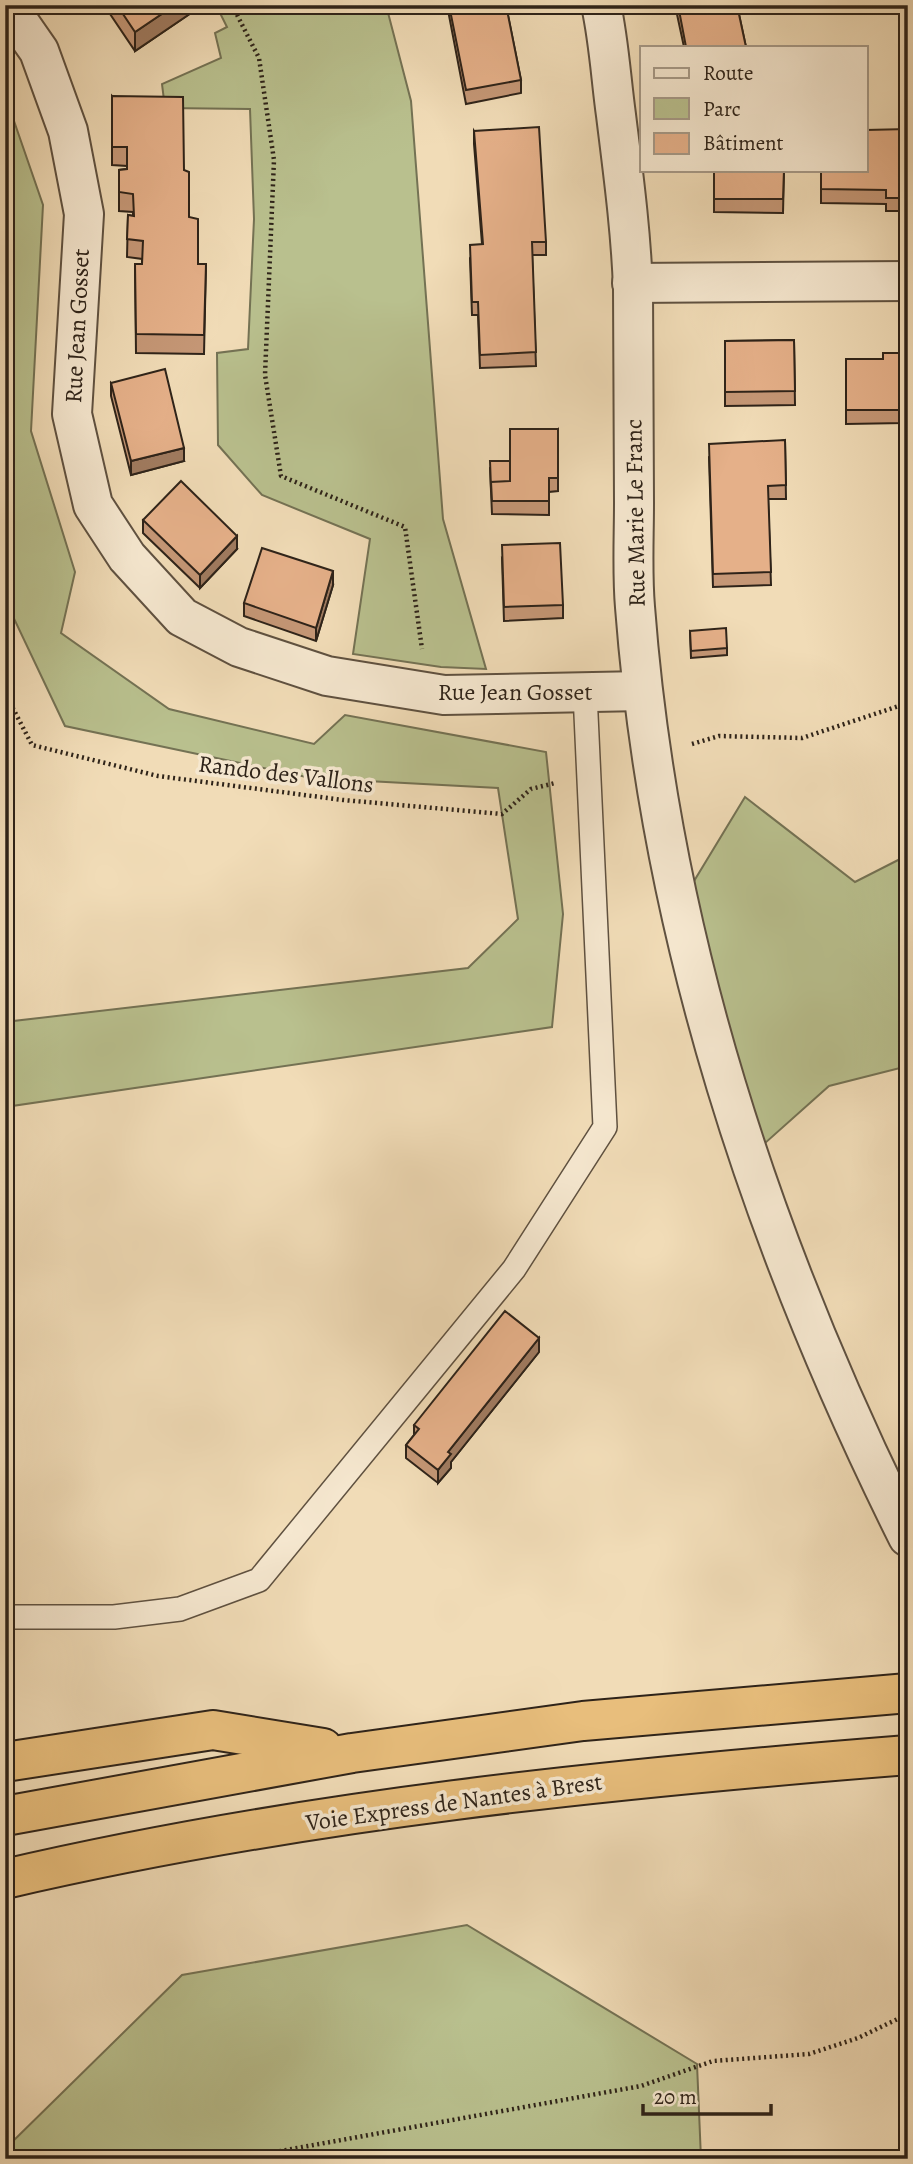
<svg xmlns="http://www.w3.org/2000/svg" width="913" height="2164" font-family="Alegreya,serif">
<rect width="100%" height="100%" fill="#f1dcb7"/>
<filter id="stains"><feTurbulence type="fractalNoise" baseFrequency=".00286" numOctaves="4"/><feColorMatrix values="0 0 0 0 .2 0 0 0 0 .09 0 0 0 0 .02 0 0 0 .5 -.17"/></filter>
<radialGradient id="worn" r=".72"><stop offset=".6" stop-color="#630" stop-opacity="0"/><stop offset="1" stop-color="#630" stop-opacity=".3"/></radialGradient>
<path fill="#b9c08e" stroke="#747254" stroke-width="2" d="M 216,5 L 386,5 L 411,101 L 443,519 L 486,669 L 441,667 L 353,654 L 370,539 L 262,495 L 218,445 L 217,353 L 248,349 L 254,219 L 250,109 L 165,108 L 162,84 L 221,58 L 215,33 L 227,27 Z
M 5,95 L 43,205 L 31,431 L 75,572 L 61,633 L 169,709 L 314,744 L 345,715 L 546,752 L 563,914 L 552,1027 L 5,1107 L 5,1022 L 468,968 L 518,919 L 498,788 L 311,778 L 65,726 L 8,606 L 5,587 Z
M 745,797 L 855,882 L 908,855 L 908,1066 L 829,1086 L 755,1152 L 685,896 Z
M 467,1925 L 697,2064 L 701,2159 L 5,2159 L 5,2149 L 182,1975 Z"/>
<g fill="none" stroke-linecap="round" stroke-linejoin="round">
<g stroke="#5f5140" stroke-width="26">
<path id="service" d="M 14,1617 L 114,1617 L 180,1609 L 259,1580 L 514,1269 L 605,1127 L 585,693"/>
</g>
<g stroke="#5f5140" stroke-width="42">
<path id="minor" d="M 7,5 L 39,51 L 68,131 L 84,214 L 72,414 L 93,505 L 127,557 L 182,617 L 239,647 L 327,676 L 444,695 L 642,691
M 632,283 L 908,281"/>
</g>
<g stroke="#5f5140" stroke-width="42">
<path id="tertiary" d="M 601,5 C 609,41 611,79 616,115 C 623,172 631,231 633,289 C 634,360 633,432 634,503 C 634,538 632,572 635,607 C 660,935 762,1244 908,1537"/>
</g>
<g stroke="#2e2319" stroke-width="42">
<path id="trunk" d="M 5,1762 L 213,1730 L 323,1748
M 5,1816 L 352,1753 L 583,1721 L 908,1693
M 5,1879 C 302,1810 605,1779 908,1755"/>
</g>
<path stroke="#2e2319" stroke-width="4.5" stroke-dasharray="2 3.5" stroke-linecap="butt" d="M 232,5 L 259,58 L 274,160 L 265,375 L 281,476 L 405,527 L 422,649
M 5,693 L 32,745 L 158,776 L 343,800 L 502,814 L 531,789 L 555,783
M 692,744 L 719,736 L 802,738 L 908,703
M 236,2159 L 641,2086 L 713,2061 L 809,2054 L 858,2038 L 908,2014"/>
<use href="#service" stroke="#f6e8d0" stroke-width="23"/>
<use href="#minor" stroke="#f6e8d0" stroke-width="38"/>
<use href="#tertiary" stroke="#f6e8d0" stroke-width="38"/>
<use href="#trunk" stroke="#e8be7c" stroke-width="38"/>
</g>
<path fill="#c59776" stroke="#2e2319" stroke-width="2" d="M 104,5 L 194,5 L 194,11 L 135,51 Z
M 447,5 L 506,5 L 521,80 L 521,93 L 466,104 Z
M 675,5 L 737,5 L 746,47 L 684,47 Z
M 112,96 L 184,170 L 189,217 L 198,264 L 206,264 L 204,354 L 136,353 L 135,264 L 142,264 L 142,259 L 127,257 L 128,215 L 133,216 L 133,212 L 119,211 L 119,170 L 127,169 L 127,166 L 112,165 Z
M 908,129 L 908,211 L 886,211 L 886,204 L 821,203 L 821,170 Z
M 474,131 L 546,242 L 546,255 L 532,255 L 536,366 L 480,368 L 478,315 L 472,315 L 470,258 L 482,244 L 474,144 Z
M 714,170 L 784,170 L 783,213 L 714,212 Z
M 794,340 L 795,405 L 725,406 L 725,341 Z
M 904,353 L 904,423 L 846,424 L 846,359 L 883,359 Z
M 111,383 L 184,461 L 131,475 L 111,396 Z
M 558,429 L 558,491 L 549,492 L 549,515 L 492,514 L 490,468 L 510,461 Z
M 785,440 L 786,499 L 768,499 L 771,585 L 713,587 L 709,457 Z
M 143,520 L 237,549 L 200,588 L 143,533 Z
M 502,558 L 563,605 L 563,618 L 504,621 Z
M 333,585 L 316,641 L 244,616 L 244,603 Z
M 690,631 L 727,648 L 727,655 L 691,658 Z
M 539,1352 L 451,1462 L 451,1468 L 438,1483 L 406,1458 L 406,1445 L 414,1435 L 414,1425 Z"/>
<path fill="#a07b60" stroke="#2e2319" stroke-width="2" d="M 175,5 L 194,5 L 194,11 L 135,51 L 135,32 Z
M 184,448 L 184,461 L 131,475 L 131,461 Z
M 237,536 L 237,549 L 200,588 L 200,575 Z
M 333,571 L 333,585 L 316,641 L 316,628 Z
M 539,1338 L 539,1352 L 451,1462 L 451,1468 L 438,1483 L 438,1470 L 448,1452 Z"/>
<path fill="#e5b089" stroke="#2e2319" stroke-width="2" d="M 117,5 L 175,5 L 135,32 Z
M 449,5 L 506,5 L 521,80 L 466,90 Z
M 678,5 L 737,5 L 746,47 L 686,47 Z
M 112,96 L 183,97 L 184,170 L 189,172 L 189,217 L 198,219 L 198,264 L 206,264 L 204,335 L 136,334 L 135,264 L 142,264 L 143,241 L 127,239 L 128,215 L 134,216 L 133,194 L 119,192 L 119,170 L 127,169 L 127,147 L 112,147 Z
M 539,127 L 546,242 L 532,242 L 536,352 L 480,355 L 478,302 L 472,302 L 470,245 L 483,244 L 474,131 Z
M 908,129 L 908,198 L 886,198 L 886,190 L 821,189 L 821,170 L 866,170 L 866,130 Z
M 714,170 L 784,170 L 783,199 L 714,199 Z
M 794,340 L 795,391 L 725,392 L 725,341 Z
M 883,353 L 904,353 L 904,410 L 846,410 L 846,359 L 883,359 Z
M 165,369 L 184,448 L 131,461 L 111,383 Z
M 510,429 L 558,429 L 558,478 L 549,478 L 549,501 L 492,501 L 491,482 L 510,481 Z
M 785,440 L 786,485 L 768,486 L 771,572 L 713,574 L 709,444 Z
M 490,461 L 510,461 L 510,481 L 491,482 L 491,488 Z
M 181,481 L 237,536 L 200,575 L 143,520 Z
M 560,543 L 563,605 L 504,607 L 502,545 Z
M 262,548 L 333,571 L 316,628 L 244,603 Z
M 726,628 L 727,648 L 691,651 L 690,631 Z
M 505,1311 L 539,1338 L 448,1452 L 451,1454 L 438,1470 L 406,1445 L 419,1429 L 414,1425 Z"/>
<g text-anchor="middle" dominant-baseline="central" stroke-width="7" stroke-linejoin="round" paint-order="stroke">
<g font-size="24" fill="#2e2319" stroke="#f6e8d0">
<text transform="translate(77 326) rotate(-87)">Rue Jean Gosset</text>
<text transform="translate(635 513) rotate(-91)">Rue Marie Le Franc</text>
<text x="515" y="692">Rue Jean Gosset</text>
<text transform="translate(286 774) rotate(7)">Rando des Vallons</text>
<text transform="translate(454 1802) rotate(-8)">Voie Express de Nantes à Brest</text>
</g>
</g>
<rect width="913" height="2164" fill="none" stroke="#f1dcb7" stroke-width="28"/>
<rect x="7" y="7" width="899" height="2150" fill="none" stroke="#2e2319" stroke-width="3.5"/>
<rect x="14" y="14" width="885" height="2136" fill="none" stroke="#2e2319" stroke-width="2"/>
<rect x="640" y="46" width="228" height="126" fill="#f6e8d0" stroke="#a69987" stroke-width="2"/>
<rect x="654" y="68" width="35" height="10" fill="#f6e8d0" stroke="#a69987" stroke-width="2"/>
<text x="703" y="80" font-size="21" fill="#2e2319">Route</text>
<rect x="654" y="98" width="35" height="21" fill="#b9c08e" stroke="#a69987" stroke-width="2"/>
<text x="703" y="116" font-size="21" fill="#2e2319">Parc</text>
<rect x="654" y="133" width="35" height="21" fill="#e5b089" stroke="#a69987" stroke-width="2"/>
<text x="703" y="150" font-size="21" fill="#2e2319">Bâtiment</text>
<path d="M643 2104v10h128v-10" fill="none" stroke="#2e2319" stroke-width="3.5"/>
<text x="654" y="2104" font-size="21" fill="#2e2319" stroke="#f6e8d0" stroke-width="5" paint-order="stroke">20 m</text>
<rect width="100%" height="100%" filter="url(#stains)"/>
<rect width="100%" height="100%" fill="url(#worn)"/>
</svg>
